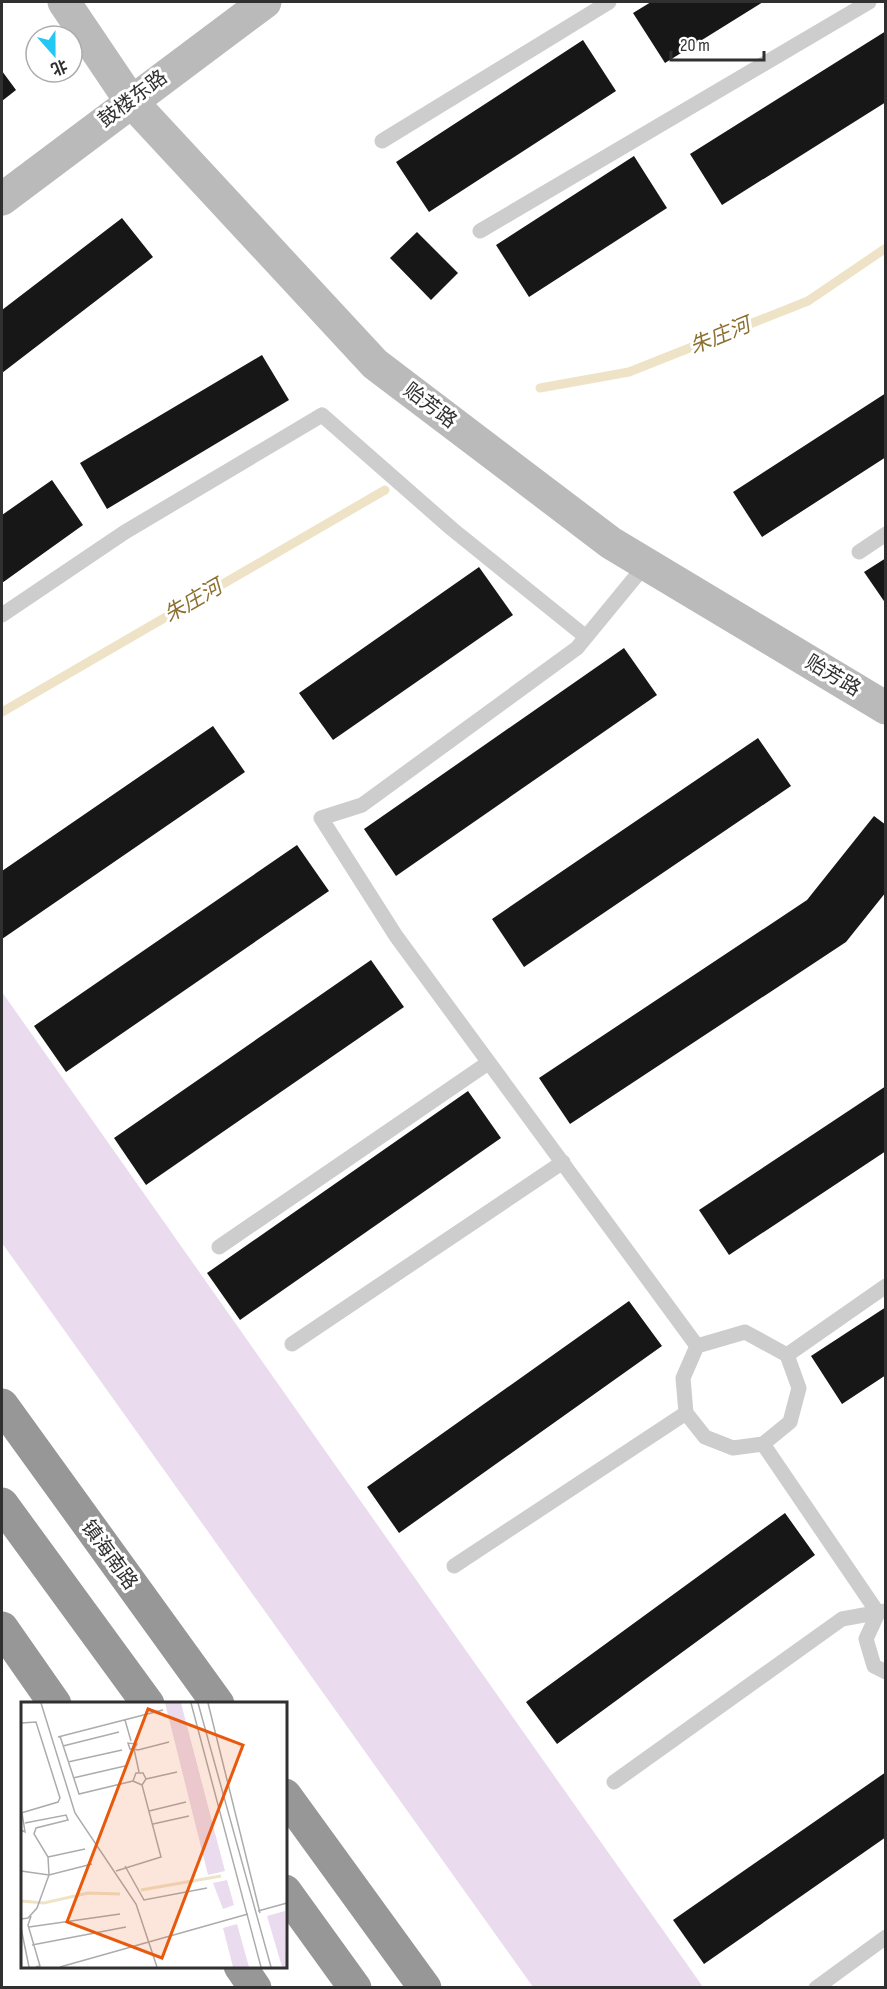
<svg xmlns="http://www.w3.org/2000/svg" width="887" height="1989" font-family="'Sofia Sans Condensed','Noto Sans SC',sans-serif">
<rect width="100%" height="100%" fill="#fff"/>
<path fill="#eadcee" d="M 2,992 L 703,1987 L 533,1987 L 2,1243 Z"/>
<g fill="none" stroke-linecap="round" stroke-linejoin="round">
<path stroke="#efe3c7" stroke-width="9" d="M 540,388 L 629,372 L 808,301 L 886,248
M 2,712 L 385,490"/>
</g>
<path fill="#171717" d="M 651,2 L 763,2 L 665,63 L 633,13 Z
M 886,31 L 886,102 L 722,205 L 690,154 Z
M 583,40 L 616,91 L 429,212 L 396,162 Z
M 2,71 L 16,90 L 2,101 Z
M 634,156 L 667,208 L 529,297 L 496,245 Z
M 122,218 L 153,257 L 2,373 L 2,310 Z
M 417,232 L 458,273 L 431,300 L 390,258 Z
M 262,355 L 289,400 L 107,509 L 80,463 Z
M 886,393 L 886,457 L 762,537 L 733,492 Z
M 52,480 L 83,525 L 2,583 L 2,515 Z
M 886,558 L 886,604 L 864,572 Z
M 479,567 L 513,615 L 333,740 L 299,693 Z
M 624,648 L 657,695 L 396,876 L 364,829 Z
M 213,726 L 245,772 L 2,939 L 2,871 Z
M 758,738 L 791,786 L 524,967 L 492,919 Z
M 874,816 L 886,825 L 886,892 L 846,942 L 570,1124 L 539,1078 L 807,900 Z
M 297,845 L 329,891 L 66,1072 L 34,1026 Z
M 371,960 L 404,1007 L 146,1185 L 114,1138 Z
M 886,1086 L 886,1151 L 729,1255 L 699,1210 Z
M 468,1091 L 501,1138 L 240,1320 L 207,1273 Z
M 629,1301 L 662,1346 L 399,1533 L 367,1487 Z
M 886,1307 L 886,1375 L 842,1404 L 811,1356 Z
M 785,1513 L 815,1555 L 557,1744 L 526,1702 Z
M 886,1772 L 886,1837 L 704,1964 L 673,1920 Z"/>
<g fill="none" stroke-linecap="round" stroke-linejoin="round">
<path stroke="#cdcdcd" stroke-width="15" d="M 382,141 L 609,2
M 480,231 L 869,2
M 859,552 L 886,534
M 646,564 L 577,648 L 362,805 L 321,818 L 396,936 L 697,1346
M 2,615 L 125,532 L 322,415 L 452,529 L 586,637
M 219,1247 L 488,1063
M 745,1332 L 787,1355 L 799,1388 L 790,1422 L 763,1444 L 733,1448 L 705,1437 L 686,1413 L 683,1378 L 697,1346 Z
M 292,1344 L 563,1162
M 787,1355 L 886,1286
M 763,1444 L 878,1613
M 454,1566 L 686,1413
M 878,1613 L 866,1639 L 874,1666 L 886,1672
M 614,1782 L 842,1619 L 886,1611
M 816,1988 L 886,1937"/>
<path stroke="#bababa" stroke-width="33" d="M 64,2 L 130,100 L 375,364 L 611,543 L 886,708
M 2,199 L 265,2"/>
<path stroke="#979797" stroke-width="33" d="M 2,1405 L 218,1704
M 2,1504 L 148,1704
M 2,1628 L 55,1704
M 285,1795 L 425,1988
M 285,1891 L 355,1988
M 240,1966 L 255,1988"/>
</g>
<g text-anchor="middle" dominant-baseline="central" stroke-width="6" stroke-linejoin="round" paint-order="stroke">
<g font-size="20" fill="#303030" stroke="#fff">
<text transform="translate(133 99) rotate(-37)">鼓楼东路</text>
<text transform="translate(430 406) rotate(37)">贻芳路</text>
<text transform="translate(833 676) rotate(31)">贻芳路</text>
<text transform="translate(109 1555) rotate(54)">镇海南路</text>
</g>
<g font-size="21" font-style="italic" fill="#8c7032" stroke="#fff">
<text transform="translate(720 336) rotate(-22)">朱庄河</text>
<text transform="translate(193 601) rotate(-30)">朱庄河</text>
</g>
</g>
<g transform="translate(21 1702)">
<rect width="266" height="266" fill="#fff"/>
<path d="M 144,1 L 160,1 L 204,169 L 187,173 ZM 206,178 L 213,203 L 202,207 L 192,181 ZM 264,209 L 265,265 L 261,265 L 246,214 ZM 216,222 L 228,265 L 212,265 L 202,226 Z" fill="#eadcee"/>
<path fill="none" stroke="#efe3c7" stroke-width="3" d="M 120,188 L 200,174M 0,199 L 23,201 L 67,191 L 99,192"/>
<path fill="none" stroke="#acacac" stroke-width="1.5" d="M 20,1 L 54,111 L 115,202 L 136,265M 170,1 L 240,265M 177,1 L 250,265M 187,1 L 239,211M 104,18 L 110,39M 0,21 L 15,20 L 39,96 L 37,100 L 0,111M 39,34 L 58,92 L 112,79M 37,35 L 142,8M 42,44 L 98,30M 47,60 L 101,48M 118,70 L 113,47 L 116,42 L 107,41 L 109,47 L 113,47 L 117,48 L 148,40M 52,76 L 104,64M 125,77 L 156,70M 128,109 L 165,100M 132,122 L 168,114M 0,128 L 4,130 L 1,111M 27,155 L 64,147M 104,164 L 123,198 L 186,186M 0,169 L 28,173 L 71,162M 95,169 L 140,155 L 121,83 L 125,77 L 122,71 L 115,71 L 112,79 L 121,83M 237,209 L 266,201M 10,214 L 7,223 L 19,264 L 15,265M 0,217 L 7,216 L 16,206 L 28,173 L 27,155 L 13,132 L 15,126 L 47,118 L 45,113 L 4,121M 8,225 L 99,212M 0,226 L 8,265M 11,243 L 105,225M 39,265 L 227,212"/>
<path fill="#e8590c" fill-opacity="0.15" stroke="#e8590c" stroke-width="3" d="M 127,7 L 222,43 L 141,256 L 46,220 Z"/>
<rect width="266" height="266" fill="none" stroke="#303030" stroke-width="3"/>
</g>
<rect width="887" height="1989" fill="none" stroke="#303030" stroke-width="6"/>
<g transform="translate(54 54) rotate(159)"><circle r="28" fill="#ffffff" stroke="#acacac" stroke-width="1.5"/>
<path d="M0-4.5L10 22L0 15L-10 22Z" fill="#23c7f5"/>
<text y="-9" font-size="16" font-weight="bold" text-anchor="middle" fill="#303030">北</text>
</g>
<path d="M671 51v9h93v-9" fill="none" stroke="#303030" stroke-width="3"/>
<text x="680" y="51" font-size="18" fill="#303030" stroke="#ffffff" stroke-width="4.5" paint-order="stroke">20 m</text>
</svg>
